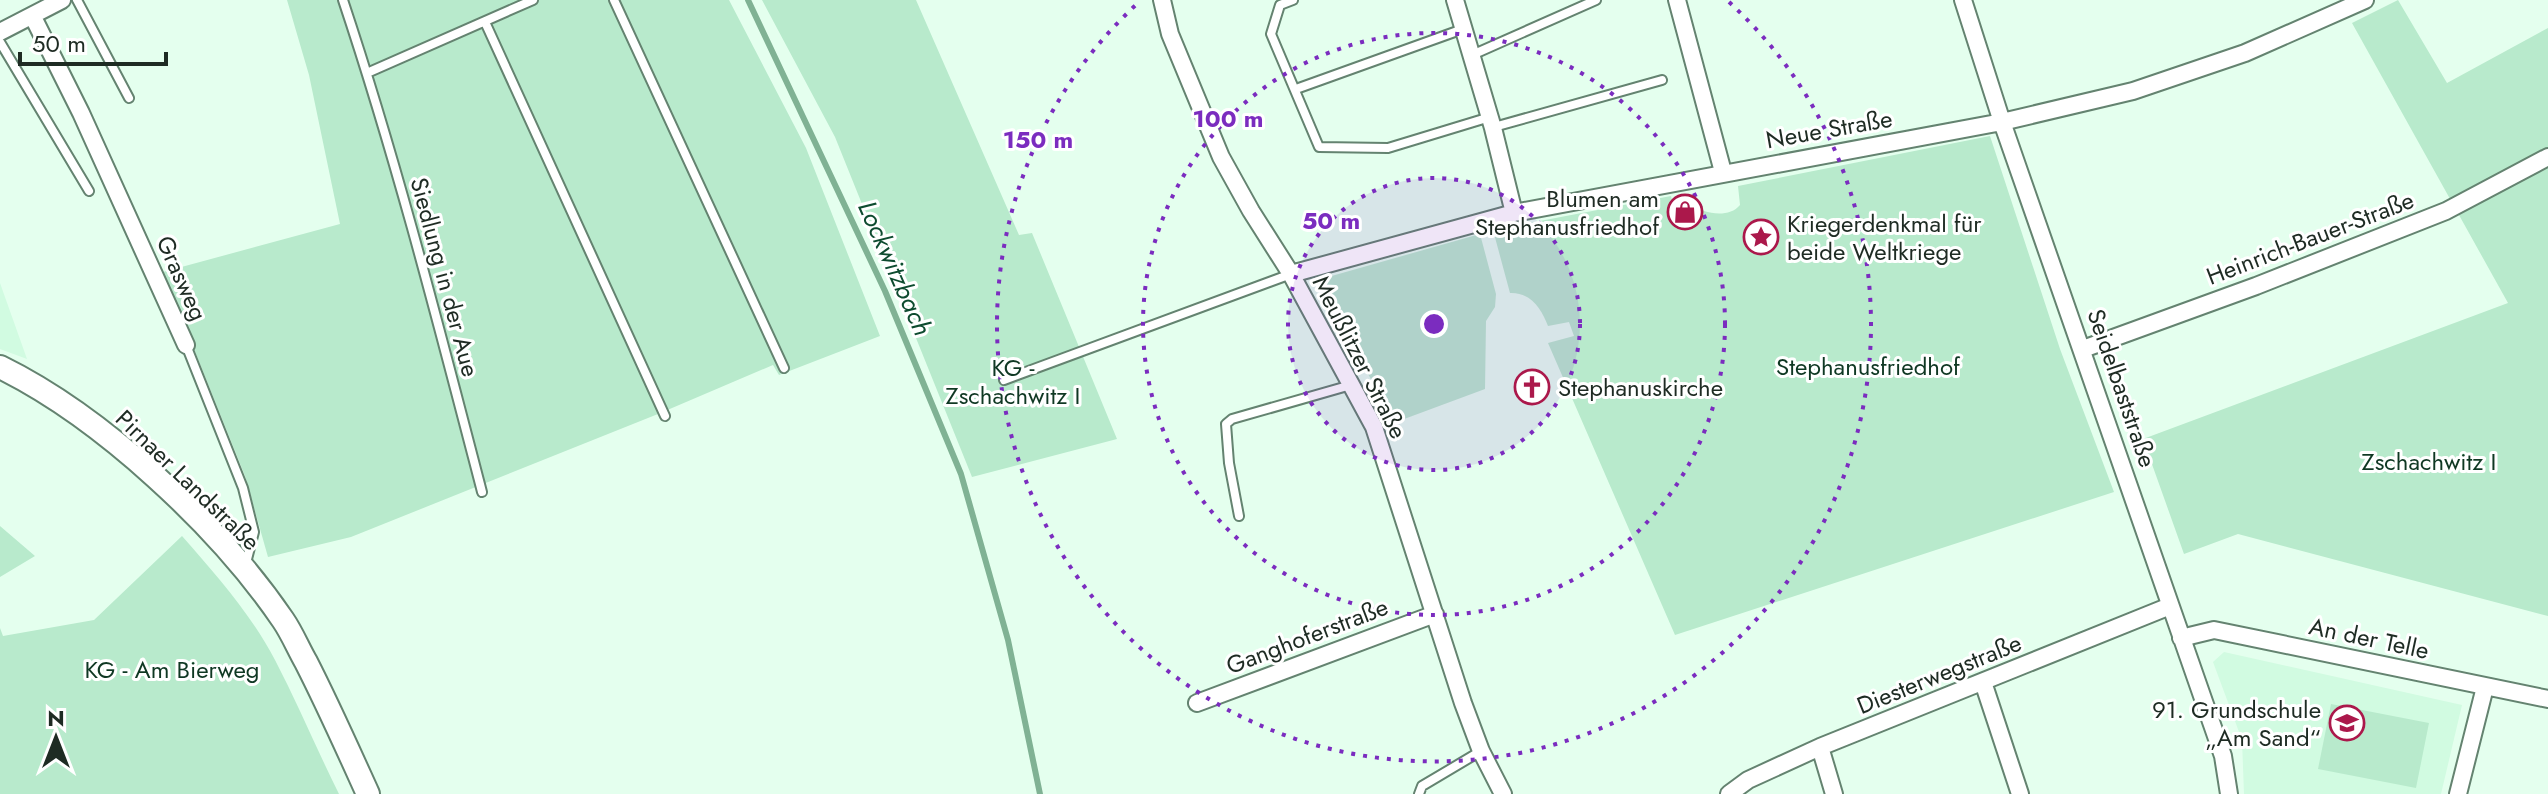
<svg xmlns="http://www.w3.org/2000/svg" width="2548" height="794" font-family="Jost,sans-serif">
<rect width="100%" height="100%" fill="#e4ffee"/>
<path fill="#d1fbe1" d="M 0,283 L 27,359 L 0,349 Z
M 2224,652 L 2462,705 L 2441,794 L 2244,794 L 2242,740 L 2213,662 Z"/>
<path fill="#b8eacc" d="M 287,0 L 729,0 L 806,148 L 880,336 L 779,375 L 773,365 L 658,414 L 351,537 L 268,557 L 245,476 L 163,272 L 340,224 L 309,75 Z
M 762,0 L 916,0 L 1019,235 L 1032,233 L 1117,439 L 972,477 L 835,137 Z
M 2398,0 L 2447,83 L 2548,28 L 2548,616 L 2238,534 L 2184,554 L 2143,439 L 2508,303 L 2352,23 Z
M 1990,136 L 2060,349 L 2114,492 L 1675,635 L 1548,343 L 1574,336 L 1569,322 L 1548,326 C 1542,310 1531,292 1510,293 L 1493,230 L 1671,196 L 1674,208 L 1699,204 L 1704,211 C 1716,215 1732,215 1740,205 L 1738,186 Z
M 1480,234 L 1496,294 L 1495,307 L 1486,321 L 1485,389 L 1388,425 L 1375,398 L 1377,390 L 1319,286 L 1321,279 Z
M 0,526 L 35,556 L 0,577 Z
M 182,536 C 216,575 251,614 275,660 C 298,704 317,750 339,794 L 0,794 L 0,628 L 3,636 L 94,620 Z
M 2331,704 L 2429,723 L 2416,788 L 2318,769 Z"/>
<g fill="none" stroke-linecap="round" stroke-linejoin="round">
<path stroke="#80b294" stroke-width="6" d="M 748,0 L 885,291 L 961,474 L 1008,640 L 1040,794"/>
<g stroke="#648370" stroke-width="12">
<path id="lane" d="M 77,0 L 129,98
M 343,0 C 397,162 439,327 482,492
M 614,0 L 784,368
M 1293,0 L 1280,5 L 1271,34 L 1319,147 L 1388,148 L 1490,117
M 485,22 L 665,416
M 0,42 L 89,191
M 1472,55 L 1596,0
M 367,73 L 533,0
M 1296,89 L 1463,29
M 1494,127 L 1662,80
M 186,345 L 243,488 L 254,532 L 245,567
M 1004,380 L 1291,274
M 1239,516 L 1229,463 L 1226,424 L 1232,419 L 1351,385
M 1419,794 L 1422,786 L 1481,751"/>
</g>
<g stroke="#648370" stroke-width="20">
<path id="street" d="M 1162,0 L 1170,34 L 1221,157 L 1251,211 L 1291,274 L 1374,427 L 1463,703 L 1481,751 L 1503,794
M 1455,0 L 1493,128 L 1514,213
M 1677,0 L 1723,172
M 1963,0 L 2002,122 L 2223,756 L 2229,794
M 33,17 L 81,113 L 186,345
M 0,32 L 62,0
M 1291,274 L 1514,213 L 2002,122 L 2133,91 L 2245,53 L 2365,0
M 2083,349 L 2256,286 L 2446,211 L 2548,157
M 2181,638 L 2214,630 L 2548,699
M 1983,682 L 2020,794
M 1197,703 L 1435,614
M 1820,747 L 1834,794
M 1729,794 L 1748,780 L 1820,747 L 2170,606
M 2458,794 L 2485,687"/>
</g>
<g stroke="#648370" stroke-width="26">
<path id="secondary" d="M 0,367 C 102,417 219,526 283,620 C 292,633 298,648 306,662 C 328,705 348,750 368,794"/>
</g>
<use href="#lane" stroke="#fff" stroke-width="8"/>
<use href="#street" stroke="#fff" stroke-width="16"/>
<use href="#secondary" stroke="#fff" stroke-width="22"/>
</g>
<circle cx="1434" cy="324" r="146" fill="#7b2cbf" fill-opacity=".12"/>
<g fill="none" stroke="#7b2cbf" stroke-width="4" stroke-dasharray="4 8">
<circle cx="1434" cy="324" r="146"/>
<circle cx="1434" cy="324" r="291"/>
<path d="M1729 2A437 437 0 1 1 1139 2"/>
</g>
<defs>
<g id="shop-ring" transform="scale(1.8)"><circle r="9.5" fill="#fff" stroke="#ab184b" stroke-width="1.5"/><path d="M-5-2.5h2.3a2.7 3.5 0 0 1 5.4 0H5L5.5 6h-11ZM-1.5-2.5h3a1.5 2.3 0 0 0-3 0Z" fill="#ab184b"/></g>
<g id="sight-ring" transform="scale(1.8)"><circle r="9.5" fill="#fff" stroke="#ab184b" stroke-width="1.5"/><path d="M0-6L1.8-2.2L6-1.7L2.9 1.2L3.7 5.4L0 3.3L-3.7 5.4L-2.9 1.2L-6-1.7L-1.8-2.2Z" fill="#ab184b"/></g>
<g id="church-ring" transform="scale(1.8)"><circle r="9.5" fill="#fff" stroke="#ab184b" stroke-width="1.5"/><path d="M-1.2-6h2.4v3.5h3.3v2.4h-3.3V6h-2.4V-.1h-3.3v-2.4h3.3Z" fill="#ab184b"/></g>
<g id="school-ring" transform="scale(1.8)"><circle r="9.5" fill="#fff" stroke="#ab184b" stroke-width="1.5"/><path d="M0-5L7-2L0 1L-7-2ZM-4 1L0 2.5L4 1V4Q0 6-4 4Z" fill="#ab184b"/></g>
</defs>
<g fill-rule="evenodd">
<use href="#shop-ring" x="1685" y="212"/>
<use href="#sight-ring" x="1761" y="237"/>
<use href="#church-ring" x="1532" y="387"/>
<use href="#school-ring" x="2347" y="723"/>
</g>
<g text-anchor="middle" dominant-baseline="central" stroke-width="6" stroke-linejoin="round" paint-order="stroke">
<g font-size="24" fill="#1e2b23" stroke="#fff">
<text transform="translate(1829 129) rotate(-10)">Neue Straße</text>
<text transform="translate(2310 238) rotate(-21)">Heinrich-Bauer-Straße</text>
<text transform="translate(445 277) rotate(75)">Siedlung in der Aue</text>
<text transform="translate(182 278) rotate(66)">Grasweg</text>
<text transform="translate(1360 357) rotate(63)">Meußlitzer Straße</text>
<text transform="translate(2122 388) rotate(71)">Seidelbaststraße</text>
<text transform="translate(188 480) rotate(44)">Pirnaer Landstraße</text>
<text transform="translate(1307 636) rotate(-21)">Ganghoferstraße</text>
<text transform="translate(2369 638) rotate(12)">An der Telle</text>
<text transform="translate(1939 674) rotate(-22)">Diesterwegstraße</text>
</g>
<g font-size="24" fill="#1e2b23" stroke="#fff" text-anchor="end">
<text x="1659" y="198">Blumen am<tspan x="1659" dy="28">Stephanusfriedhof</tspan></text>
<text x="1787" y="223" text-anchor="start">Kriegerdenkmal für<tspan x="1787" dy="28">beide Weltkriege</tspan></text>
<text x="1558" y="387" text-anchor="start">Stephanuskirche</text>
<text x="2321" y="709">91. Grundschule<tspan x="2321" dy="28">„Am Sand“</tspan></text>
</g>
<g font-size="24" fill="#0f3823" stroke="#fff">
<text x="1868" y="366">Stephanusfriedhof</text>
<text x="1013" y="367">KG -<tspan x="1013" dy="28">Zschachwitz I</tspan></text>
<text x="2429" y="461">Zschachwitz I</text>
<text x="172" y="669">KG - Am Bierweg</text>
</g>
<g font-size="26" font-style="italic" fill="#0d4b2f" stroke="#fff">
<text transform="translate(895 268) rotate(66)">Lockwitzbach</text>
</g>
</g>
<circle cx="1434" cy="324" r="12" fill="#7b2cbf" stroke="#fff" stroke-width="4"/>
<g font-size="24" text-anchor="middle" font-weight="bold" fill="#7b2cbf" stroke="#fff" stroke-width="6" stroke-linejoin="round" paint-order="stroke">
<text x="1228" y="127">100 m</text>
<text x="1038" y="148">150 m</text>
<text x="1331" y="229">50 m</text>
</g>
<g transform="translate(56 738)" stroke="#ffffff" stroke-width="6" paint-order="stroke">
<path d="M0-6L14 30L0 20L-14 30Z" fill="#1e2b23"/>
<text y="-12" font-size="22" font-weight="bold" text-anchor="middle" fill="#1e2b23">N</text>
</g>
<path d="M20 52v12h146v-12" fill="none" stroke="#1e2b23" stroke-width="4"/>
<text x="32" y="52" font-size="24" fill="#1e2b23" stroke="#ffffff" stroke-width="6" paint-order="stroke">50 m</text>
</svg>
